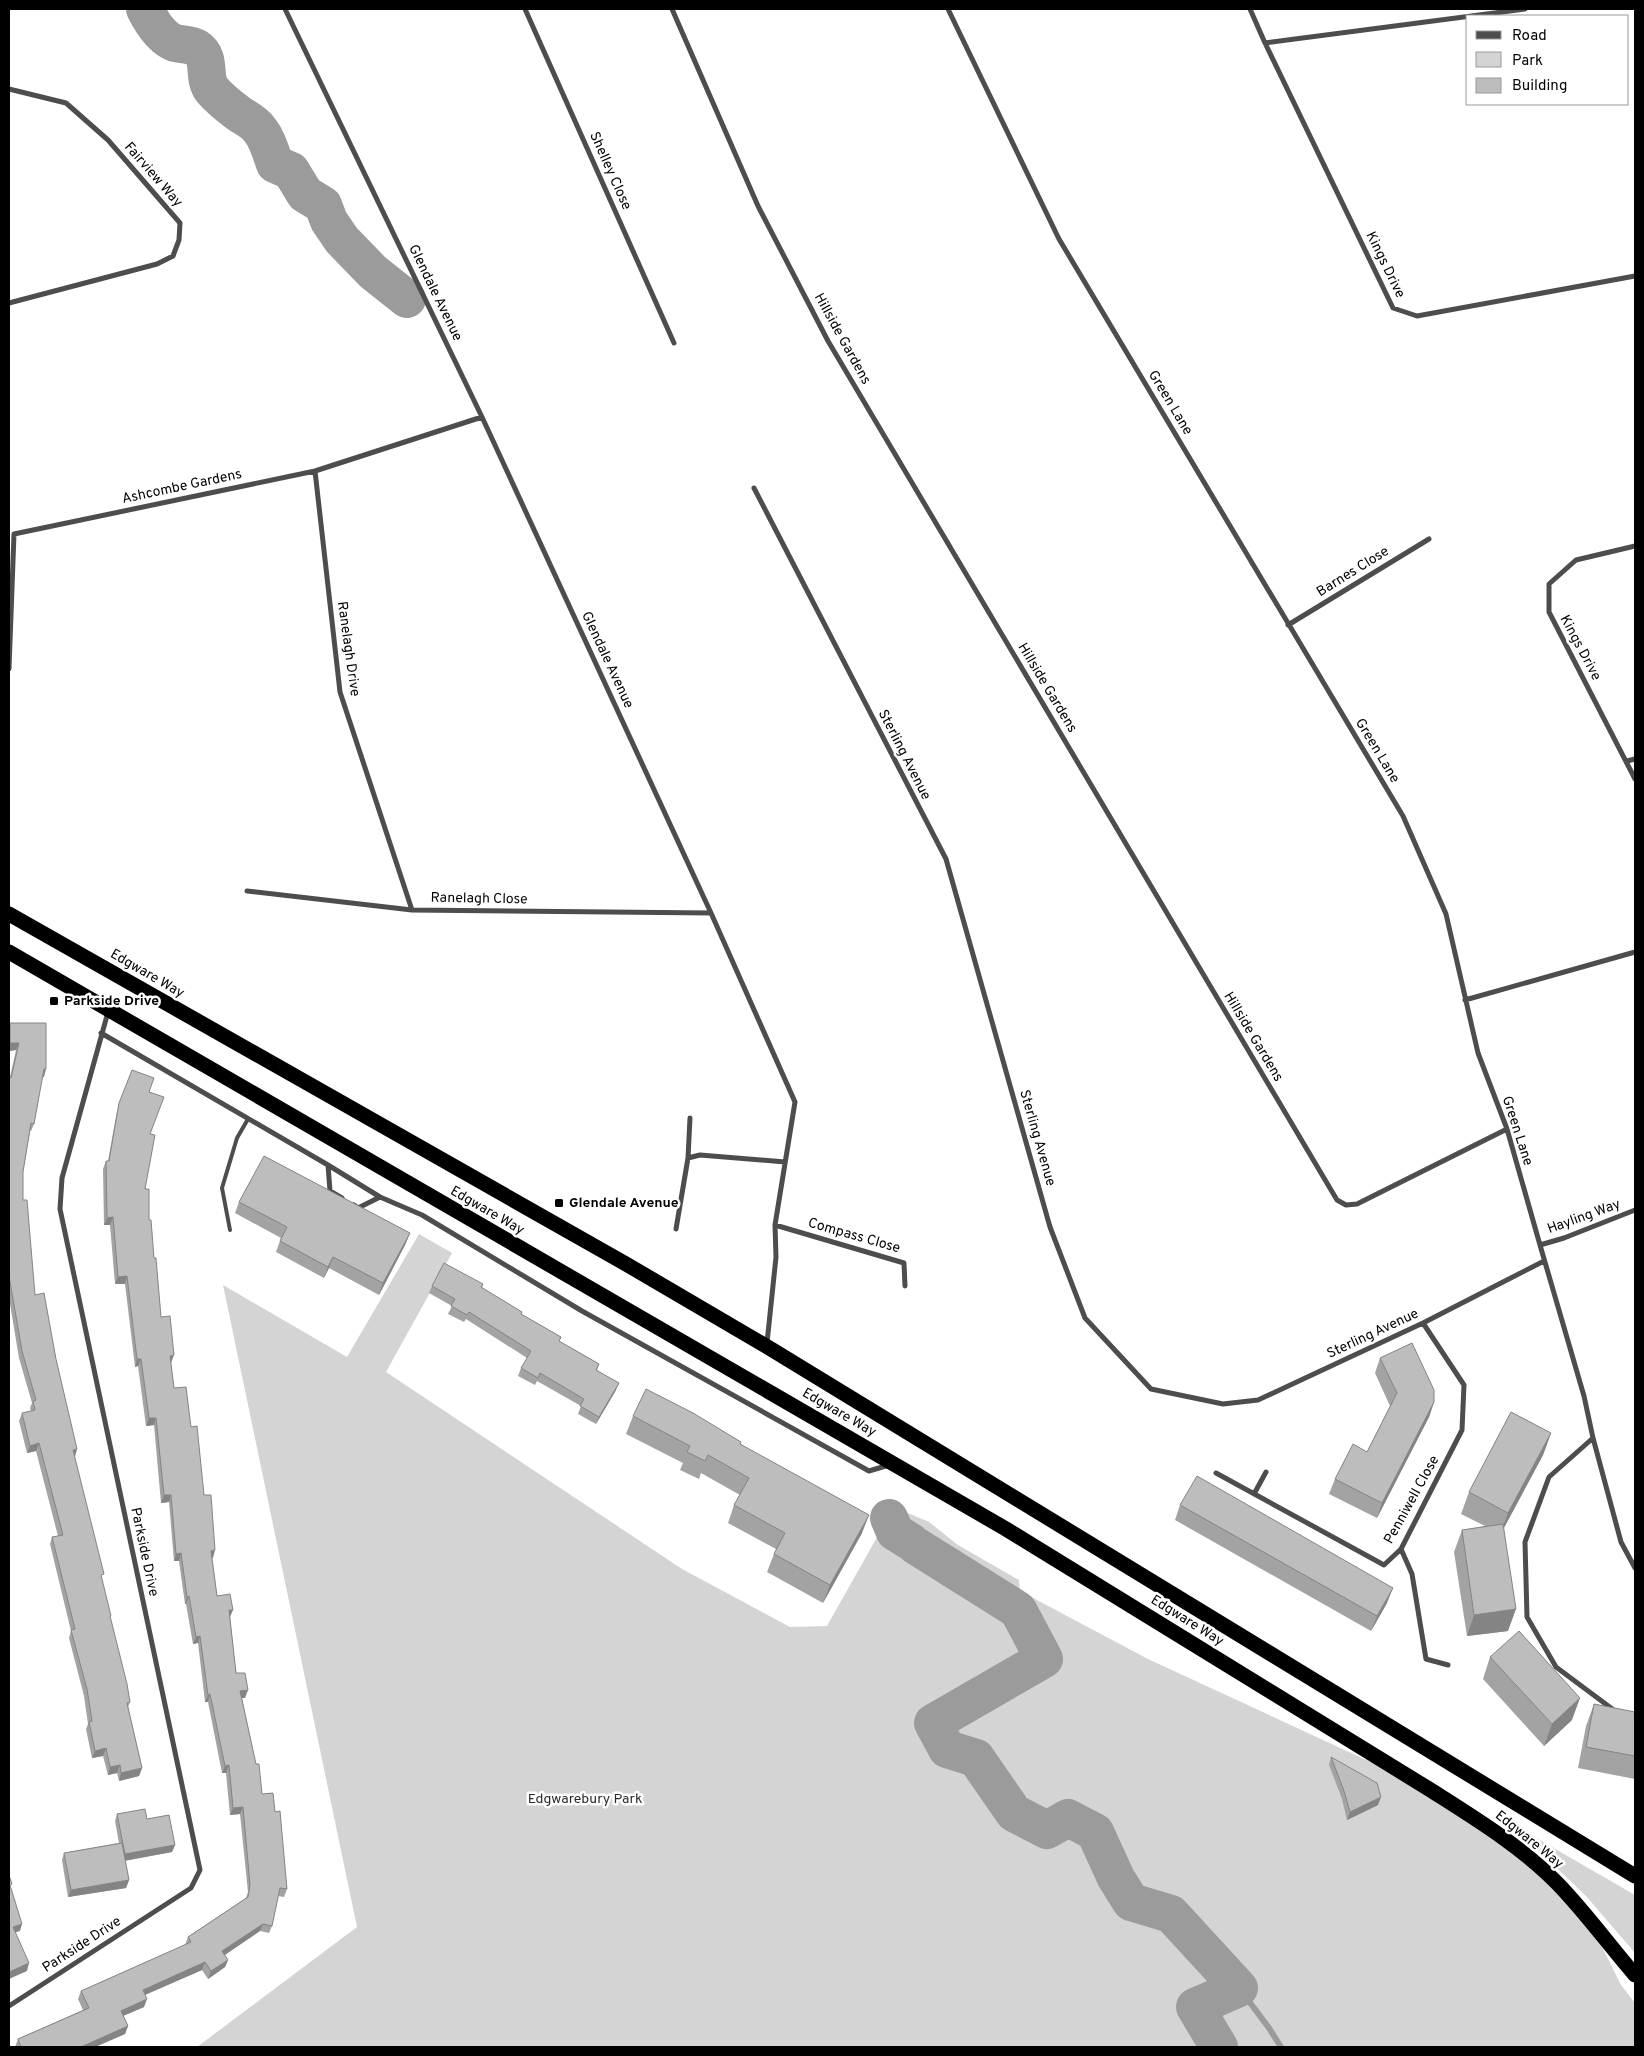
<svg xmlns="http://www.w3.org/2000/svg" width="1644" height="2056" font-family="Overpass,sans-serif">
<rect width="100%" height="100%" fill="#fff"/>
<path fill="#d4d4d4" d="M 419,1234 L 452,1253 L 386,1372 L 682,1569 L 790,1627 L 827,1626 L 894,1507 L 929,1522 L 958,1545 L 1019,1580 L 1020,1591 L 1148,1659 L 1429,1789 L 1479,1821 L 1585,1913 L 1621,1985 L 1635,2003 L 1635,2047 L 197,2047 L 357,1927 L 223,1285 L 347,1357 Z
M 1538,1839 L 1635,1895 L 1635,1953 L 1586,1896 L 1533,1845 Z"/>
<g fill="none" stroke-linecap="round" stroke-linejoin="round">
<path stroke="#9b9b9b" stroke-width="6" d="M 1239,1988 L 1269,2028 L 1281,2047"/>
<path stroke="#9b9b9b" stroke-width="38" d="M 145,9 C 151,21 161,38 175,43 C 182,45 190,44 197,48 C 212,58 202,77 212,90 C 219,98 230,107 238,113 C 245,118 254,122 259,129 C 267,138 271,153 275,164 L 291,171 L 305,194 L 323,205 L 329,221 L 342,240 L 373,272 L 407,299
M 889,1518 L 895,1532 L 911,1542
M 916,1546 L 1018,1610 L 1044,1659 L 933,1723 L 947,1749 L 976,1758 L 1014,1813 L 1047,1830 L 1068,1818 L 1095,1832 L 1116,1878 L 1131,1902 L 1171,1914 L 1239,1988 L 1195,2007 L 1219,2047"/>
<path stroke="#4d4d4d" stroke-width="4" d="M 230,1230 L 222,1188 L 237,1138 L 248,1119"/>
<path stroke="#4d4d4d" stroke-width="5" d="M 285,9 L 482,417 L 711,913 L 795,1102 L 775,1225 L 776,1257 L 767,1343
M 525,9 L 674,343
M 672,9 L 758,206 L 828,341 L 1337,1200 L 1346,1205 L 1357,1204 L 1507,1129
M 948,9 L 1059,239 L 1403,816 L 1446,914 L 1478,1053 L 1507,1129 L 1540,1245 L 1584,1396 L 1593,1438 L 1621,1542 L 1635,1568
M 1250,9 L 1265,43 L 1393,308 L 1417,316 L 1635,276
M 1265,43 L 1525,9
M 9,89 L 66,103 L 108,140 L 180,223 L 179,240 L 173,256 L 157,264 L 9,303
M 315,471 L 340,692 L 412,910
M 754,488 L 946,859 L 1050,1227 L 1085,1318 L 1151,1389 L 1223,1404 L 1258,1400 L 1423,1323 L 1544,1261
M 1635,546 L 1576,560 L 1549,584 L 1549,612 L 1635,779
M 1288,625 L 1429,539
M 9,669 L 14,534 L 315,471 L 482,417
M 1627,761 L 1635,759
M 247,891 L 412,910 L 711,913
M 1465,1000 L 1635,952
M 101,1033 L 328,1165 L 380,1197 L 422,1215 L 582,1311 L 869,1471 L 889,1465
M 688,1158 L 690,1118
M 328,1165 L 330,1191 L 342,1198
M 354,1205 L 358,1208 L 380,1197
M 775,1225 L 904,1263 L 905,1286
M 676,1229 L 688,1158 L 700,1155 L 785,1162
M 1540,1245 L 1564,1238 L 1635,1210
M 1593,1438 L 1549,1477 L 1525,1542 L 1527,1617 L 1556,1667 L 1615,1711
M 1216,1473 L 1384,1565 L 1401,1549 L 1462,1430 L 1464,1385 L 1423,1323
M 1254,1494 L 1266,1472
M 1401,1549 L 1412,1574 L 1426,1659 L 1448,1665
M 9,2006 L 191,1888 L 200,1870 L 60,1209 L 62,1178 L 108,1012"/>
<path stroke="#000" stroke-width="15" d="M 9,914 L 626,1264 L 766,1346 L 1635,1876
M 9,952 L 1006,1529 L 1429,1789 C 1473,1817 1521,1846 1558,1884 C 1586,1913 1609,1945 1635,1975"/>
</g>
<path fill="#a3a3a3" d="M 10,1023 L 44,1077 L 42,1077 L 34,1124 L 31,1131 L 30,1131 L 23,1172 L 23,1200 L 35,1295 L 75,1457 L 102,1580 L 110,1619 L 130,1702 L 128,1707 L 142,1768 L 139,1776 L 119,1781 L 117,1773 L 108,1775 L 103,1756 L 92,1758 L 86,1729 L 88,1724 L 84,1696 L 69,1638 L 71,1631 L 50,1544 L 52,1537 L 58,1536 L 36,1451 L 27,1453 L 19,1421 L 22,1413 L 31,1411 L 30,1408 L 32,1403 L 19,1358 L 9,1298 L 9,1077 L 10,1077 L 16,1050 L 9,1051 L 9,1026 Z
M 132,1070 L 149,1092 L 150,1134 L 145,1189 L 161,1317 L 171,1363 L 174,1388 L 191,1427 L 204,1495 L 217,1596 L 230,1617 L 236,1673 L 245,1698 L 242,1698 L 262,1794 L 275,1812 L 287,1889 L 284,1897 L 278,1896 L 272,1926 L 269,1933 L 260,1931 L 224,1955 L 228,1960 L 225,1967 L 208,1979 L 202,1970 L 145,1995 L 144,2007 L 123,2016 L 128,2026 L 125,2034 L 95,2047 L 15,2047 L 18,2039 L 83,2010 L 78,1999 L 81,1991 L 185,1945 L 188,1937 L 246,1898 L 248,1892 L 240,1814 L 230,1815 L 226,1773 L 222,1773 L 208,1702 L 205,1702 L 198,1643 L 193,1644 L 186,1604 L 185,1604 L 179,1561 L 174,1561 L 169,1502 L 161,1503 L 154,1425 L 146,1426 L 138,1366 L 135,1367 L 125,1284 L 115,1284 L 110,1225 L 104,1225 L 103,1169 L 106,1161 L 108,1161 L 117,1111 Z
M 239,1202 L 410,1233 L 405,1245 L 379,1295 L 329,1268 L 324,1278 L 276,1252 L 281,1238 L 235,1213 Z
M 483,1284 L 482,1288 L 522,1312 L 521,1314 L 561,1337 L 559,1341 L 599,1364 L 597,1370 L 616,1390 L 596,1424 L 578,1414 L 581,1406 L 537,1381 L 535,1385 L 518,1376 L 521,1368 L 527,1358 L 466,1319 L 464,1322 L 448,1314 L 452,1306 L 429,1293 L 432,1286 Z
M 1380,1358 L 1434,1402 L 1429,1417 L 1377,1518 L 1329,1494 L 1335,1479 L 1367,1452 L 1390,1406 L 1375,1373 Z
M 633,1416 L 741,1444 L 862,1533 L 823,1603 L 767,1572 L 774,1554 L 776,1549 L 728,1523 L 734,1505 L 740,1495 L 701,1473 L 699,1479 L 680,1470 L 683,1463 L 626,1434 Z
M 1551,1433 L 1543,1455 L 1504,1528 L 1508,1631 L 1467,1636 L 1454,1552 L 1462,1530 L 1485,1526 L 1461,1514 L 1469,1492 Z
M 1180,1505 L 1387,1603 L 1371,1631 L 1175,1520 Z
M 1490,1657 L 1572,1720 L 1544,1746 L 1483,1679 Z
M 1594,1704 L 1635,1712 L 1635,1779 L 1578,1768 L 1586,1726 Z
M 1331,1757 L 1378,1805 L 1347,1820 L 1342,1799 L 1329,1765 Z
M 117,1814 L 147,1819 L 175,1845 L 172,1852 L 125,1861 L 129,1880 L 126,1888 L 68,1897 L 62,1860 L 64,1853 L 119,1843 L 115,1821 Z"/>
<path fill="#848484" d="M 10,1043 L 19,1043 L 16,1050 L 9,1051 L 9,1046 Z
M 44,1069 L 46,1069 L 44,1077 L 41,1077 Z
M 113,1217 L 110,1225 L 104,1225 L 107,1218 Z
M 410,1233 L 405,1245 L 379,1295 L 383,1283 Z
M 333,1257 L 329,1268 L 324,1278 L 328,1267 Z
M 127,1276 L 125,1284 L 115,1284 L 118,1277 Z
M 174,1355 L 171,1363 L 167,1363 L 170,1356 Z
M 137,1359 L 141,1359 L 138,1366 L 135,1367 Z
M 619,1383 L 616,1390 L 596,1424 L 599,1417 Z
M 1434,1402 L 1429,1417 L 1377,1518 L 1382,1503 Z
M 149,1418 L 156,1418 L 154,1425 L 146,1426 Z
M 1551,1433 L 1543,1455 L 1500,1535 L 1508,1513 Z
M 39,1443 L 36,1451 L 27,1453 L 30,1446 Z
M 77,1449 L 75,1457 L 73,1450 Z
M 164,1495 L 171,1495 L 169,1502 L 161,1503 Z
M 869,1515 L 862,1533 L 823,1603 L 830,1585 Z
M 215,1550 L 213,1558 L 208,1558 L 211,1551 Z
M 181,1553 L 179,1561 L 174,1561 L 176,1554 Z
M 1393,1588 L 1387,1603 L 1371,1631 L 1377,1616 Z
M 189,1596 L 186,1604 L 185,1604 L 187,1597 Z
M 1516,1609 L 1508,1631 L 1467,1636 L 1474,1615 Z
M 229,1610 L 233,1610 L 230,1617 L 226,1618 Z
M 200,1636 L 198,1643 L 193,1644 L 196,1637 Z
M 248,1690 L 245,1698 L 237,1698 L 240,1691 Z
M 210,1694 L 208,1702 L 205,1702 L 208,1695 Z
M 1580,1698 L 1572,1720 L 1544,1746 L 1552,1724 Z
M 106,1748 L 103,1756 L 92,1758 L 95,1751 Z
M 120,1765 L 117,1773 L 108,1775 L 110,1767 Z
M 229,1765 L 226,1773 L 222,1773 L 225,1766 Z
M 142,1768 L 139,1776 L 119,1781 L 121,1773 Z
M 1381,1797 L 1378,1805 L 1347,1820 L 1350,1812 Z
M 243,1807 L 240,1814 L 230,1815 L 233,1808 Z
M 175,1845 L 172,1852 L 122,1861 L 125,1854 Z
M 129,1880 L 126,1888 L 68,1897 L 71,1890 Z
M 22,1924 L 20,1931 L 10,1934 L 13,1927 Z
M 263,1924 L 260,1931 L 219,1959 L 222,1951 Z
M 228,1960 L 225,1967 L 208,1979 L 211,1971 Z
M 205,1962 L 202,1970 L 140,1997 L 143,1990 Z
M 29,1963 L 27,1971 L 9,1979 L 9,1972 Z
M 147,1999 L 144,2007 L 118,2018 L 121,2011 Z
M 128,2026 L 125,2034 L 95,2047 L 81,2047 Z"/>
<path fill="#bdbdbd" stroke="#848484" d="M 10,1023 L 46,1023 L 46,1069 L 44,1069 L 34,1124 L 31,1123 L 23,1172 L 23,1200 L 27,1200 L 35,1295 L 44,1293 L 56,1359 L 77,1449 L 73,1450 L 104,1574 L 101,1575 L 111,1616 L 110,1616 L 127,1684 L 130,1702 L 127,1703 L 142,1768 L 121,1773 L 120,1765 L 110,1767 L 106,1748 L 95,1751 L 89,1722 L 92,1721 L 87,1689 L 71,1630 L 75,1629 L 52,1537 L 63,1535 L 39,1443 L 30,1446 L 22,1413 L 35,1410 L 33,1401 L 36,1400 L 22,1351 L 9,1276 L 9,1077 L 11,1078 L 19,1043 L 10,1043 Z
M 132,1070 L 154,1078 L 149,1092 L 164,1097 L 150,1134 L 155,1135 L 145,1189 L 149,1189 L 149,1220 L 151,1220 L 154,1258 L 156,1258 L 161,1317 L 170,1316 L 174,1355 L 170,1356 L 174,1388 L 186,1387 L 191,1427 L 197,1426 L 204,1495 L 211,1495 L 215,1550 L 211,1551 L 217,1596 L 230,1594 L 233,1610 L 229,1610 L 236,1673 L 245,1673 L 248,1690 L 240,1691 L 256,1764 L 259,1764 L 262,1794 L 273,1793 L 275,1812 L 280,1811 L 287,1889 L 280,1888 L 272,1926 L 263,1924 L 222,1951 L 228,1960 L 211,1971 L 205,1962 L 143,1990 L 147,1999 L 121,2011 L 128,2026 L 81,2047 L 21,2047 L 18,2039 L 89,2008 L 81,1991 L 191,1942 L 188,1937 L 248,1897 L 250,1885 L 243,1807 L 233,1808 L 229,1765 L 225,1766 L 210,1694 L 208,1695 L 200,1636 L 196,1637 L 189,1596 L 187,1597 L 181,1553 L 176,1554 L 171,1495 L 164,1495 L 156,1418 L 149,1418 L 141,1359 L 137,1359 L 127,1276 L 118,1277 L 113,1217 L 107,1218 L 106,1161 L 109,1161 L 119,1103 Z
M 264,1156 L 410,1233 L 383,1283 L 333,1257 L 328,1267 L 280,1241 L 287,1227 L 239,1202 Z
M 444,1263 L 483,1284 L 481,1287 L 522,1312 L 521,1314 L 561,1337 L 559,1341 L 599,1364 L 596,1370 L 619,1383 L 599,1417 L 580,1406 L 584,1399 L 540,1373 L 538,1378 L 521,1368 L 531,1351 L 469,1312 L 467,1315 L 451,1306 L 455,1299 L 432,1286 Z
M 1412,1343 L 1434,1390 L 1434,1402 L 1382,1503 L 1335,1479 L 1353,1444 L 1367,1452 L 1397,1393 L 1380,1358 Z
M 646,1389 L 693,1413 L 741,1442 L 740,1444 L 869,1515 L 830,1585 L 774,1554 L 785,1533 L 734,1505 L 749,1478 L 708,1455 L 705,1461 L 687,1452 L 690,1446 L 633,1416 Z
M 1511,1412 L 1551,1433 L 1508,1513 L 1469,1492 Z
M 1197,1476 L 1393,1588 L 1377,1616 L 1180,1505 Z
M 1503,1524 L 1516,1609 L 1474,1615 L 1462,1530 Z
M 1519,1631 L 1580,1698 L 1552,1724 L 1490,1657 Z
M 1594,1704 L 1635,1712 L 1635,1756 L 1586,1747 Z
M 1331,1757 L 1377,1783 L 1381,1797 L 1350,1812 L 1344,1791 Z
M 145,1809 L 147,1819 L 169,1815 L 175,1845 L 125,1854 L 117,1814 Z
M 122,1843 L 129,1880 L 71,1890 L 64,1853 Z
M 9,1875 L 12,1884 L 10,1885 L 22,1924 L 13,1927 L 29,1963 L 9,1972 Z"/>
<g fill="#000" stroke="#fff" stroke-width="2">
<rect x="49" y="996" width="10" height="10" rx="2.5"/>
<rect x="554" y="1198" width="10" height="10" rx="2.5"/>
</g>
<g text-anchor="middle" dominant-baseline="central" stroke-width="5" stroke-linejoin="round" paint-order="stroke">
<g font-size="14" fill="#000" stroke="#fff">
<text transform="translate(610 171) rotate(66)">Shelley Close</text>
<text transform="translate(153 175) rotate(49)">Fairview Way</text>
<text transform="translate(1385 265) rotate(64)">Kings Drive</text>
<text transform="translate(435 293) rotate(64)">Glendale Avenue</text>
<text transform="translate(842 339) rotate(61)">Hillside Gardens</text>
<text transform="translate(1170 403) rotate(59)">Green Lane</text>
<text transform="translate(182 487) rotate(-12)">Ashcombe Gardens</text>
<text transform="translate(1353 572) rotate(-32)">Barnes Close</text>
<text transform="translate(1580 648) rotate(62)">Kings Drive</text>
<text transform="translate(348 649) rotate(82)">Ranelagh Drive</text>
<text transform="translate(607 660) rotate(65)">Glendale Avenue</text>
<text transform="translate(1047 688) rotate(59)">Hillside Gardens</text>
<text transform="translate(1377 751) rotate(59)">Green Lane</text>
<text transform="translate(904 755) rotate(63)">Sterling Avenue</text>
<text transform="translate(479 899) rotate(1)">Ranelagh Close</text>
<text transform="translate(147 974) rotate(30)">Edgware Way</text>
<text transform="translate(1253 1037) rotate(59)">Hillside Gardens</text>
<text transform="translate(1517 1131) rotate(72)">Green Lane</text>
<text transform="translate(1037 1138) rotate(74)">Sterling Avenue</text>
<text transform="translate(487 1211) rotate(30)">Edgware Way</text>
<text transform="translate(1584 1217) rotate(-20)">Hayling Way</text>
<text transform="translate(854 1236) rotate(16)">Compass Close</text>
<text transform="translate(1373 1334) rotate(-25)">Sterling Avenue</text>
<text transform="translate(839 1413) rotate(30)">Edgware Way</text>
<text transform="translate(1412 1500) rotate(-61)">Penniwell Close</text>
<text transform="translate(144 1552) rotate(78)">Parkside Drive</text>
<text transform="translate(1187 1621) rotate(32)">Edgware Way</text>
<text transform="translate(1529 1840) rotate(39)">Edgware Way</text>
<text transform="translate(82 1945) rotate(-33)">Parkside Drive</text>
</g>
<g font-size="14" font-weight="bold" fill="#000" stroke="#fff" text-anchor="start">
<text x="64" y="1001">Parkside Drive</text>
<text x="569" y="1203">Glendale Avenue</text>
</g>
<g font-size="14" fill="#2b2b2b" stroke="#fff">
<text x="585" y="1799">Edgwarebury Park</text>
</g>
</g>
<rect width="1644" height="2056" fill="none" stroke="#000000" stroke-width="20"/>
<rect x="1466" y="15" width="162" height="90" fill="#ffffff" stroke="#999999"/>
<rect x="1476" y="31" width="25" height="8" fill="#4d4d4d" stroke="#999999"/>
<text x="1512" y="40" font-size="15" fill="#000000">Road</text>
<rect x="1476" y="52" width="25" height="15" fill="#d4d4d4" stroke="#999999"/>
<text x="1512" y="65" font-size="15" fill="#000000">Park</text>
<rect x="1476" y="78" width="25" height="15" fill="#bdbdbd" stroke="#999999"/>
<text x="1512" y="90" font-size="15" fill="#000000">Building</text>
</svg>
